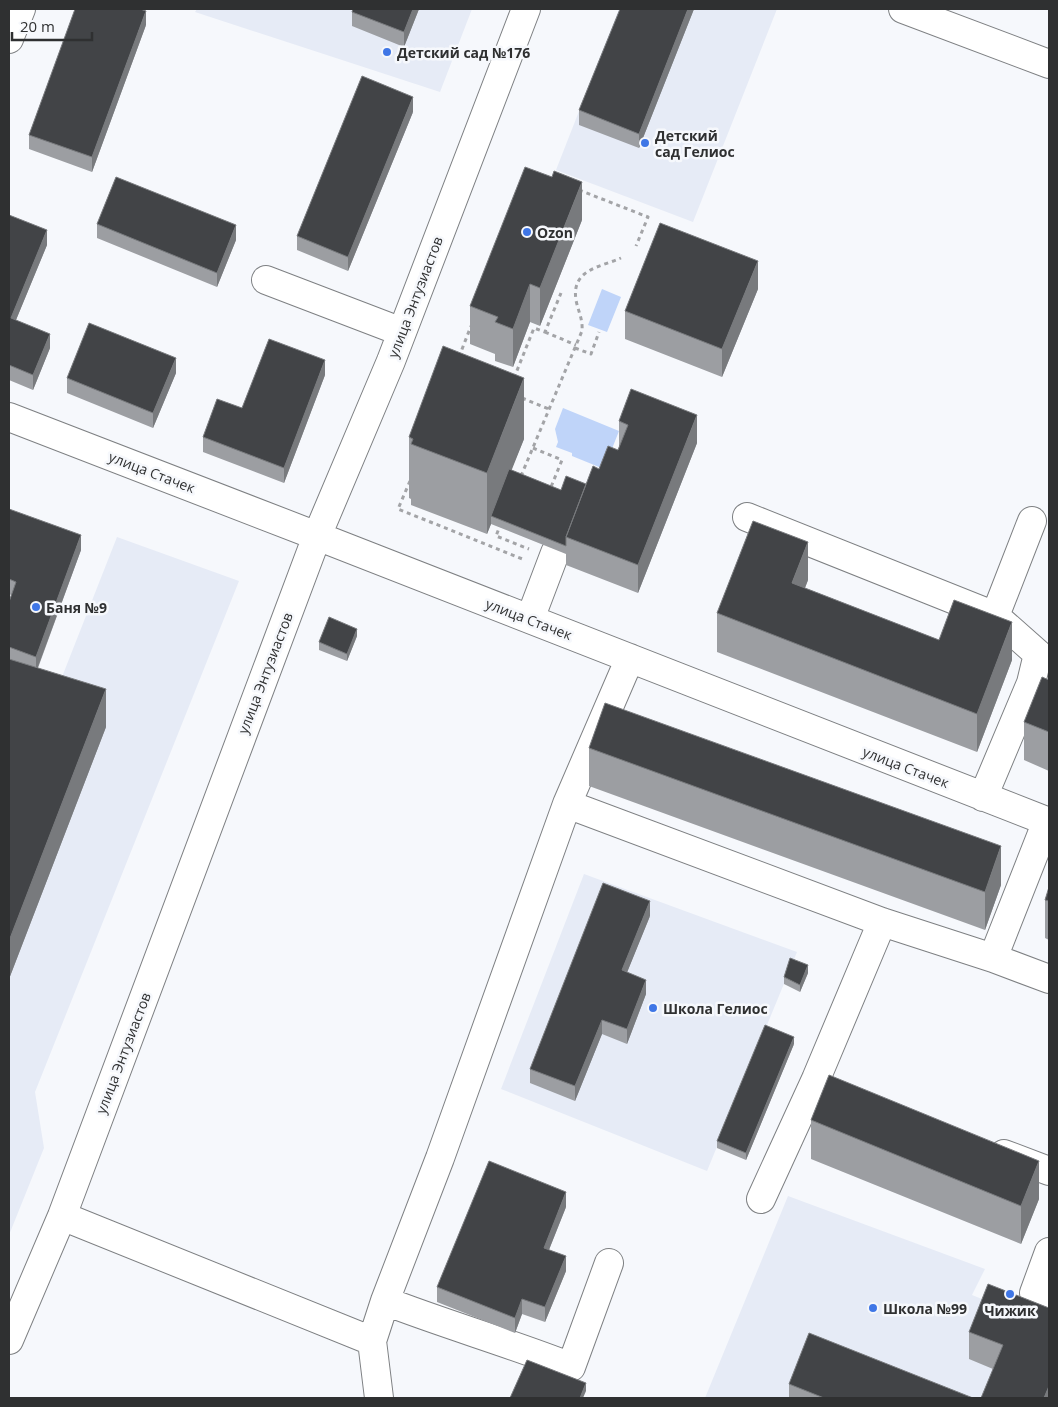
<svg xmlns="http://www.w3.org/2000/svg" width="1058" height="1407" font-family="'Open Sans',sans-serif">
<rect width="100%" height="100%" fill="#f6f8fc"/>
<path fill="#e6ebf6" d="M 197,9 L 472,9 L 440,92 L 195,12 Z
M 619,9 L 777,9 L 693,222 L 556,170 Z
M 117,537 L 239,581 L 35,1092 L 44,1148 L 9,1235 L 9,698 L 49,710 Z
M 584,874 L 797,952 L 707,1171 L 501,1089 Z
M 788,1196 L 985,1269 L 972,1295 L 1034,1320 L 1049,1398 L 705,1398 Z"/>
<path fill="#bfd4f9" d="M 602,289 L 621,297 L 607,332 L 588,325 Z
M 563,408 L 619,431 L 604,469 L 572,456 L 572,453 L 556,447 L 558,442 L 555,429 Z"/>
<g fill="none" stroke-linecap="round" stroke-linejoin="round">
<g stroke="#7e8083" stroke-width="30">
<path id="minor" d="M 903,9 L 1049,64
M 9,39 L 21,9
M 266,280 L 402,332
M 9,417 L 317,536 L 1049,822
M 747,517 L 995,616 L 1038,654 L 1031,683 L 983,797
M 995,616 L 1032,521
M 530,619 L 555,553
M 567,804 L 882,922 L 993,958 L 1049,979
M 993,958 L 1047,821
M 1004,1154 L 1049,1171
M 761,1199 L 816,1079 L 882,922
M 62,1216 L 372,1341
M 1049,1252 L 1034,1293 L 1049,1299
M 385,1301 C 447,1325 510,1343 571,1367 L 609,1263
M 9,1340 L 62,1216 L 317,536 L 391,361 L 526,9
M 379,1398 L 372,1341 L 385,1301 L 440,1158 L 567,804 L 630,658"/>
</g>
<path stroke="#a3a4a7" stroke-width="3" stroke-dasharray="4 4" stroke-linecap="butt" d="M 579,190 L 648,217 L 636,246
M 545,332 L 576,345
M 575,348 L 591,354 L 599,332
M 459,357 L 471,326
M 514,378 L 534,328 L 545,332 L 561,293
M 522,398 L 549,409
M 533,448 L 562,460 L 551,487 L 550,487
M 521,476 L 582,331 C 583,319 578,311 576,300 C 571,269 601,267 621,258
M 410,481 L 398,509 L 525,560
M 501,523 L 496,536 L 529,549"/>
<use href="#minor" stroke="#fff" stroke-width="28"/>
</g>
<path fill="#9c9ea2" d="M 419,9 L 404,47 L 352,26 L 352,12 Z
M 694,9 L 639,148 L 579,125 L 579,110 Z
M 146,25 L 92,172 L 29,149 L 29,135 Z
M 413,112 L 348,271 L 297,250 L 297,236 Z
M 9,215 L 47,245 L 16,320 L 50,348 L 33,390 L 9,380 Z
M 582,220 L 540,326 L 530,322 L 513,367 L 495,361 L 495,354 L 470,344 L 470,306 Z
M 97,224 L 236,240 L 217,287 L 97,238 Z
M 758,289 L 722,377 L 625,339 L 625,311 Z
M 176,373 L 153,428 L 67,393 L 67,378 Z
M 325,375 L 284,483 L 203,452 L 203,437 L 242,408 Z
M 619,421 L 697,443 L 638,593 L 566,565 L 566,554 L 491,524 L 487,534 L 411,505 L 411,499 L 409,498 L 409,437 L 524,439 L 511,470 L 561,490 L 586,484 L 618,450 L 619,447 Z
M 9,509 L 81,550 L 38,668 L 106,727 L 9,979 L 9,602 L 11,595 L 9,594 Z
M 808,580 L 805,588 L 939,640 L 1012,660 L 977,752 L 717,652 L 717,613 Z
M 357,636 L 347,661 L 319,650 L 319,642 Z
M 1049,680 L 1049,771 L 1024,760 L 1024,722 Z
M 589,748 L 1001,885 L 985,930 L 589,786 Z
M 1049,887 L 1049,940 L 1045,938 L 1045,900 Z
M 650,916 L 627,972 L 646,994 L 627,1044 L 602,1034 L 575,1101 L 530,1083 L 530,1069 Z
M 808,973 L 800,992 L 784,984 L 784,977 Z
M 794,1044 L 746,1160 L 717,1148 L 717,1141 Z
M 811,1120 L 1039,1199 L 1021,1244 L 811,1159 Z
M 566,1207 L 549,1250 L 566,1271 L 545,1322 L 522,1314 L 515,1333 L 437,1302 L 437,1287 Z
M 1049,1308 L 993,1369 L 969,1359 L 969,1332 Z
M 789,1384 L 973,1398 L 789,1398 Z"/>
<path fill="#787a7d" d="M 413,9 L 419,9 L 404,47 L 404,32 Z
M 688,9 L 694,9 L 639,148 L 639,134 Z
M 146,11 L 146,25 L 92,172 L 92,157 Z
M 413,97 L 413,112 L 348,271 L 348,257 Z
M 582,182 L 582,220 L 540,326 L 540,288 Z
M 236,225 L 236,240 L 217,287 L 217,273 Z
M 47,230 L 47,245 L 11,332 L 11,318 Z
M 758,261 L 758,289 L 722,377 L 722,349 Z
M 530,284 L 530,322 L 513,367 L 513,329 Z
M 50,334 L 50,348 L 33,390 L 33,375 Z
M 176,358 L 176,373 L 153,428 L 153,413 Z
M 325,360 L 325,375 L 284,483 L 284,468 Z
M 524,378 L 524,439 L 493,517 L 491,516 L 491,524 L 487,534 L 487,473 Z
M 697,415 L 697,443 L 638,593 L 638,565 Z
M 81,535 L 81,550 L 36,672 L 36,657 Z
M 808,542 L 808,580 L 792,621 L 792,583 Z
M 1012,622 L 1012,660 L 977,752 L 977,714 Z
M 357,629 L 357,636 L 347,661 L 347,654 Z
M 106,689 L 106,727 L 9,979 L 9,941 Z
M 1001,846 L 1001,885 L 985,930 L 985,892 Z
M 650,901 L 650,916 L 622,985 L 622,970 Z
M 808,965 L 808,973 L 800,992 L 800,985 Z
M 646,980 L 646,994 L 627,1044 L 627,1029 Z
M 602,1020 L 602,1034 L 575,1101 L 575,1086 Z
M 794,1037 L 794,1044 L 746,1160 L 746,1153 Z
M 1039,1161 L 1039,1199 L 1021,1244 L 1021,1206 Z
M 566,1192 L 566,1207 L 544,1262 L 544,1248 Z
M 566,1256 L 566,1271 L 545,1322 L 545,1307 Z
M 522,1299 L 522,1314 L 515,1333 L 515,1318 Z
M 586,1383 L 586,1391 L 583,1398 L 580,1398 Z
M 1049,1386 L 1049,1398 L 1044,1398 Z"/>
<path fill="#424447" stroke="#787a7d" d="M 75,9 L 140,9 L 146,11 L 92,157 L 29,135 Z
M 353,9 L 413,9 L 404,32 L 352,12 Z
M 620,9 L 688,9 L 639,134 L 579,110 Z
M 362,76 L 413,97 L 348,257 L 297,236 Z
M 525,167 L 552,177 L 554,171 L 582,182 L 540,288 L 530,284 L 513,329 L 495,322 L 498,317 L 470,306 Z
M 116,177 L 236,225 L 217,273 L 97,224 Z
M 9,215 L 47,230 L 11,318 L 50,334 L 33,375 L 9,365 Z
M 660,223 L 758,261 L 722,349 L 625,311 Z
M 89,323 L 176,358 L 153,413 L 67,378 Z
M 269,339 L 325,360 L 284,468 L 203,437 L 217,399 L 242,408 Z
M 443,346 L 524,378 L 487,473 L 411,444 L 413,439 L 409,437 Z
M 631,389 L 697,415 L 638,565 L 566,537 L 593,466 L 599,469 L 608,446 L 618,450 L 628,425 L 619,421 Z
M 509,469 L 561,490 L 566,476 L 586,484 L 566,537 L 566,546 L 491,516 Z
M 9,509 L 81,535 L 36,657 L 9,647 L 9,602 L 16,582 L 9,579 Z
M 753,521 L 808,542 L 792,583 L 939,640 L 954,600 L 1012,622 L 977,714 L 717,613 Z
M 329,617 L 357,629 L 347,654 L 319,642 Z
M 9,659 L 106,689 L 9,941 Z
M 1042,677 L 1049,680 L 1049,732 L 1024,722 Z
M 605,703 L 1001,846 L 985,892 L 589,748 Z
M 603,883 L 650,901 L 622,970 L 646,980 L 627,1029 L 602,1020 L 575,1086 L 530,1069 Z
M 1049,887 L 1049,901 L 1045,900 Z
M 790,958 L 808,965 L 800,985 L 784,977 Z
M 765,1025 L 794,1037 L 746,1153 L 717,1141 Z
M 829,1075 L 1039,1161 L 1021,1206 L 811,1120 Z
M 489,1161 L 566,1192 L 544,1248 L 566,1256 L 545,1307 L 522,1299 L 515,1318 L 437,1287 Z
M 988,1284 L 1049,1308 L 1049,1386 L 1044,1398 L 981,1398 L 1003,1345 L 969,1332 Z
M 809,1333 L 973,1398 L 824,1398 L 789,1384 Z
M 527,1360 L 586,1383 L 580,1398 L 510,1398 Z"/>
<g fill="#3f76e6" stroke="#f6f8fc" stroke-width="2">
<circle cx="387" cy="52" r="5"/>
<circle cx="645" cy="143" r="5"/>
<circle cx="527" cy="232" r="5"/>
<circle cx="36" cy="607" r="5"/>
<circle cx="653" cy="1008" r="5"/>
<circle cx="1010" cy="1294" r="5"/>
<circle cx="873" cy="1308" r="5"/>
</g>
<g text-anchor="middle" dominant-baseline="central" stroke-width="5" stroke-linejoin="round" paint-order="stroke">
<g font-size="14" font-weight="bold" fill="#2f3031" stroke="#f6f8fc" text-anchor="start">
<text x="397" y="52">Детский сад №176</text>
<text x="655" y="135">Детский<tspan x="655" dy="16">сад Гелиос</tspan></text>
<text x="537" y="232">Ozon</text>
<text x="46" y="607">Баня №9</text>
<text x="663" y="1008">Школа Гелиос</text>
<text x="883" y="1308">Школа №99</text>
<text x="1010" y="1310" text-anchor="middle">Чижик</text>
</g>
<g font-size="14" fill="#2f3031" stroke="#f6f8fc">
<text transform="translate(415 297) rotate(-69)">улица Энтузиастов</text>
<text transform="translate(152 472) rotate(21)">улица Стачек</text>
<text transform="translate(529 619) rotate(21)">улица Стачек</text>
<text transform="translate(265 673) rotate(-69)">улица Энтузиастов</text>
<text transform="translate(906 767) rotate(21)">улица Стачек</text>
<text transform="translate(123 1053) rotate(-69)">улица Энтузиастов</text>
</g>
</g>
<rect width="1058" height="1407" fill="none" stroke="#2f3031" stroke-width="20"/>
<path d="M12 32v8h80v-8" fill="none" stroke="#2f3031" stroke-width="2.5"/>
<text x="20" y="32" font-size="15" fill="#2f3031" stroke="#f6f8fc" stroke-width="4" paint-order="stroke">20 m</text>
</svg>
